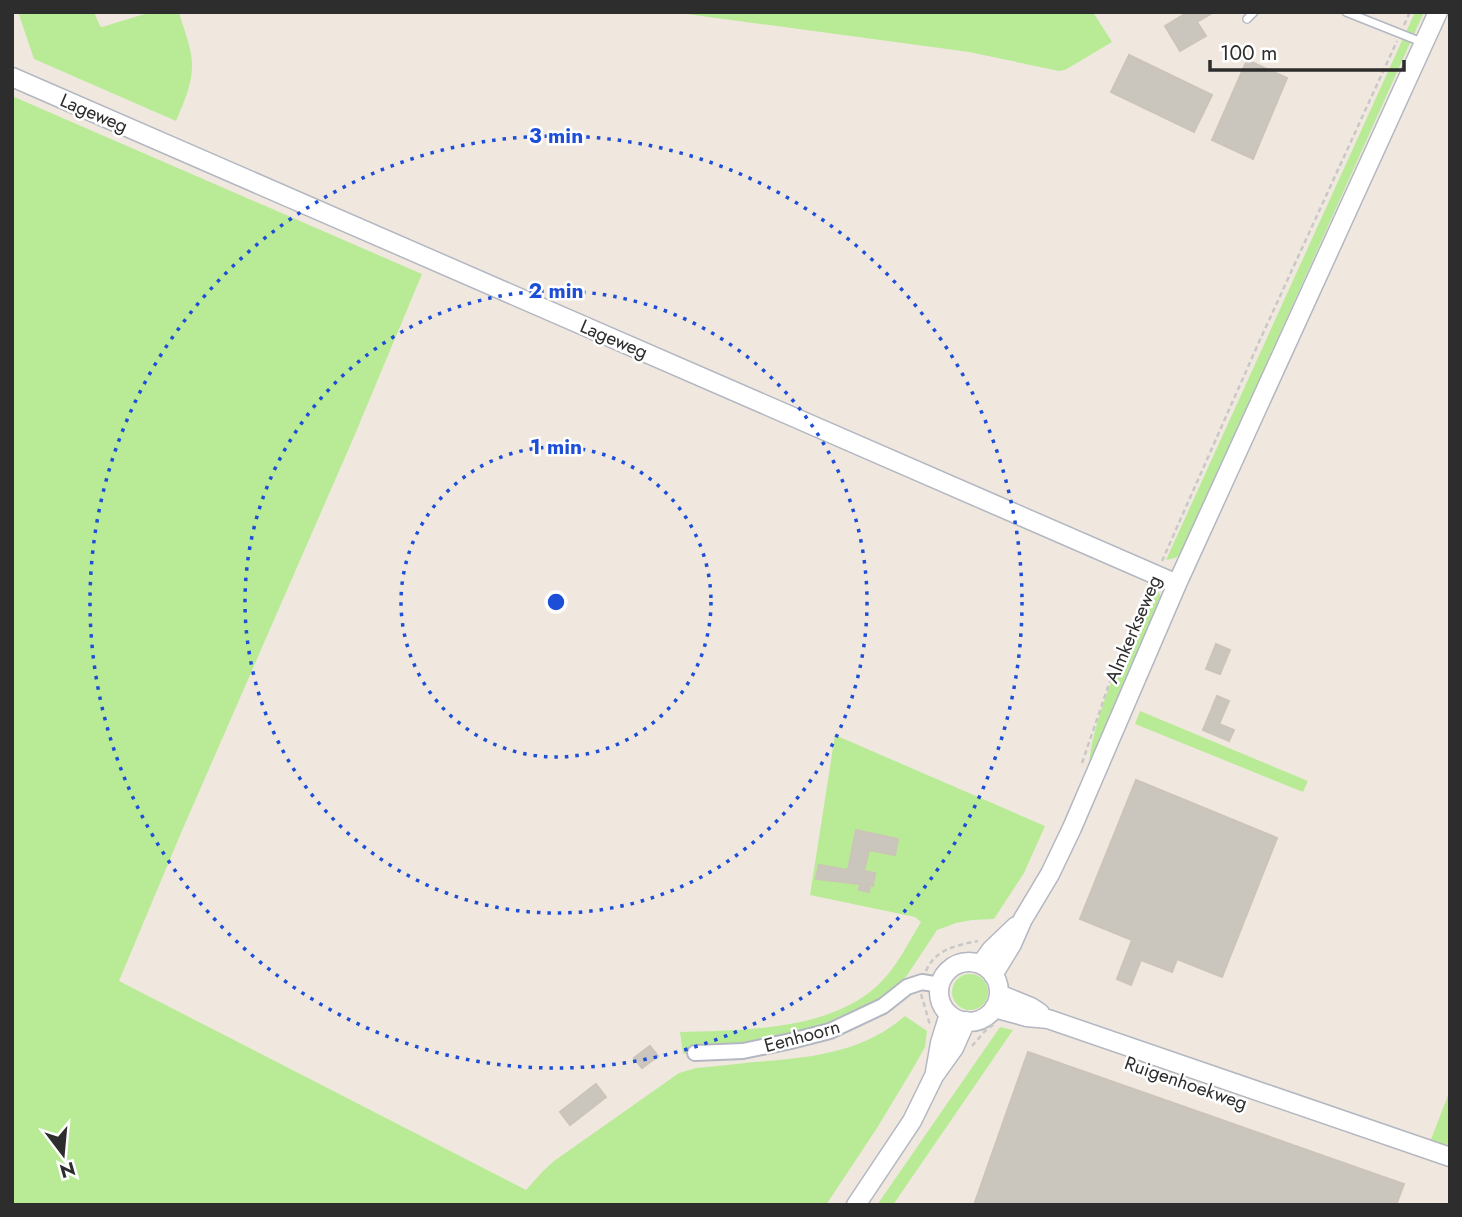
<svg xmlns="http://www.w3.org/2000/svg" width="1462" height="1217" font-family="Jost,sans-serif">
<rect width="100%" height="100%" fill="#f0e8df"/>
<path fill="#b9eb97" d="M 18,12 L 94,12 L 100,26 L 102,27 L 151,12 L 179,12 C 183,28 191,45 192,62 C 193,83 184,102 176,121 L 34,59 Z
M 672,12 L 1093,12 L 1112,42 L 1065,70 L 1059,71 L 969,52 Z
M 1415,12 L 1424,12 L 1181,554 L 1175,558 L 1166,560 Z
M 12,96 L 422,274 L 353,439 L 181,833 L 119,981 L 526,1190 L 543,1171 L 554,1161 L 679,1073 L 696,1068 C 719,1066 743,1063 767,1061 C 817,1057 866,1050 905,1016 L 927,1031 L 925,1047 L 912,1070 L 877,1128 L 826,1205 L 12,1205 Z
M 1154,587 L 1158,590 L 1161,597 L 1088,771 C 1094,706 1128,646 1154,587 Z
M 1140,711 L 1308,781 L 1303,792 L 1135,724 Z
M 835,735 L 1045,826 L 1024,873 L 994,919 L 972,920 L 956,923 L 937,930 L 906,977 L 892,991 L 859,1014 L 796,1036 L 683,1054 L 680,1032 C 742,1030 831,1031 879,984 C 897,967 908,943 921,922 L 915,917 L 810,895 Z
M952 992a18 18 0 1 1 36 0a18 18 0 1 1-36 0Z
M 1000,1027 L 1013,1030 L 893,1205 L 877,1205 Z
M 1450,1090 L 1450,1149 L 1430,1142 Z"/>
<path fill="#cbc6bd" stroke="#ccc4b8" stroke-width="2" d="M 1188,12 L 1214,12 L 1197,22 L 1206,36 L 1180,51 L 1165,26 Z
M 1129,55 L 1212,95 L 1194,132 L 1111,92 Z
M 1247,60 L 1287,78 L 1253,159 L 1212,140 Z
M 1216,644 L 1230,650 L 1220,674 L 1206,669 Z
M 1217,696 L 1229,701 L 1219,724 L 1234,730 L 1229,741 L 1203,730 Z
M 1136,780 L 1277,838 L 1222,977 L 1177,959 L 1172,972 L 1141,960 L 1131,985 L 1117,979 L 1132,940 L 1080,919 Z
M 856,830 L 898,839 L 895,855 L 869,850 L 864,871 L 875,873 L 873,886 L 870,885 L 869,892 L 859,890 L 860,884 L 816,879 L 819,865 L 848,870 Z
M 650,1046 L 658,1056 L 642,1068 L 634,1058 Z
M 1028,1052 L 1404,1184 L 1396,1205 L 974,1205 Z
M 596,1084 L 606,1097 L 570,1125 L 560,1112 Z"/>
<g fill="none" stroke-linecap="round" stroke-linejoin="round">
<g stroke="#b3b7c2" stroke-width="10">
<path id="service" d="M 1346,12 L 1424,43
M 1247,19 L 1254,12"/>
</g>
<g stroke="#b3b7c2" stroke-width="18">
<path id="minor" d="M 695,1053 L 743,1051 L 791,1041 L 830,1031 L 883,1006 L 907,987 L 922,982 L 940,985"/>
</g>
<g stroke="#b3b7c2" stroke-width="21">
<path id="tertiary" d="M 12,77 L 1177,584
M939 992a30 30 0 1 1 60 0a30 30 0 1 1-60 0Z
M 981,964 L 991,950 L 1016,926
M 993,975 L 1012,944 L 1023,919 L 1050,874 L 1072,828 L 1177,584 L 1438,12
M 999,994 L 1031,1007 L 1040,1013
M 994,1008 L 1027,1017 L 1048,1019 L 1450,1157
M 935,1072 L 940,1043 L 949,1014
M 856,1205 L 912,1121 L 934,1076 L 954,1048 L 966,1021"/>
</g>
<path stroke="#c8c8c8" stroke-width="2.5" stroke-dasharray="5 3.5" stroke-linecap="butt" d="M 1404,25 L 1410,12
M 1162,561 L 1259,342 L 1397,41
M 1082,763 L 1109,684 L 1150,590
M 926,971 C 935,949 958,945 978,941
M 921,994 L 930,1025
M 972,1046 L 985,1031 L 994,1024"/>
<use href="#service" stroke="#fff" stroke-width="7"/>
<use href="#minor" stroke="#fff" stroke-width="14"/>
<use href="#tertiary" stroke="#fff" stroke-width="18"/>
</g>
<g fill="none" stroke="#1d4ed8" stroke-width="3.5" stroke-dasharray="3.5 7">
<circle cx="556" cy="602" r="155"/>
<circle cx="556" cy="602" r="311"/>
<circle cx="556" cy="602" r="466"/>
</g>
<g text-anchor="middle" dominant-baseline="central" stroke-width="5" stroke-linejoin="round" paint-order="stroke">
<g font-size="19" fill="#2d2d2d" stroke="#fff">
<text transform="translate(94 113) rotate(23)">Lageweg</text>
<text transform="translate(614 339) rotate(23)">Lageweg</text>
<text transform="translate(1133 629) rotate(-67)">Almkerkseweg</text>
<text transform="translate(802 1036) rotate(-15)">Eenhoorn</text>
<text transform="translate(1186 1083) rotate(19)">Ruigenhoekweg</text>
</g>
</g>
<circle cx="556" cy="602" r="10" fill="#1d4ed8" stroke="#fff" stroke-width="3.5"/>
<g font-size="21" text-anchor="middle" font-weight="bold" fill="#1d4ed8" stroke="#fff" stroke-width="5" stroke-linejoin="round" paint-order="stroke">
<text x="556" y="143">3 min</text>
<text x="556" y="298">2 min</text>
<text x="556" y="454">1 min</text>
</g>
<rect width="1462" height="1217" fill="none" stroke="#2d2d2d" stroke-width="28"/>
<g transform="translate(63 1154) rotate(164)" stroke="#ffffff" stroke-width="5" paint-order="stroke">
<path d="M0-5L12 26L0 18L-12 26Z" fill="#2d2d2d"/>
<text y="-10" font-size="19" font-weight="bold" text-anchor="middle" fill="#2d2d2d">N</text>
</g>
<path d="M1210 60v10h194v-10" fill="none" stroke="#2d2d2d" stroke-width="3.5"/>
<text x="1220" y="60" font-size="21" fill="#2d2d2d" stroke="#ffffff" stroke-width="5" paint-order="stroke">100 m</text>
</svg>
